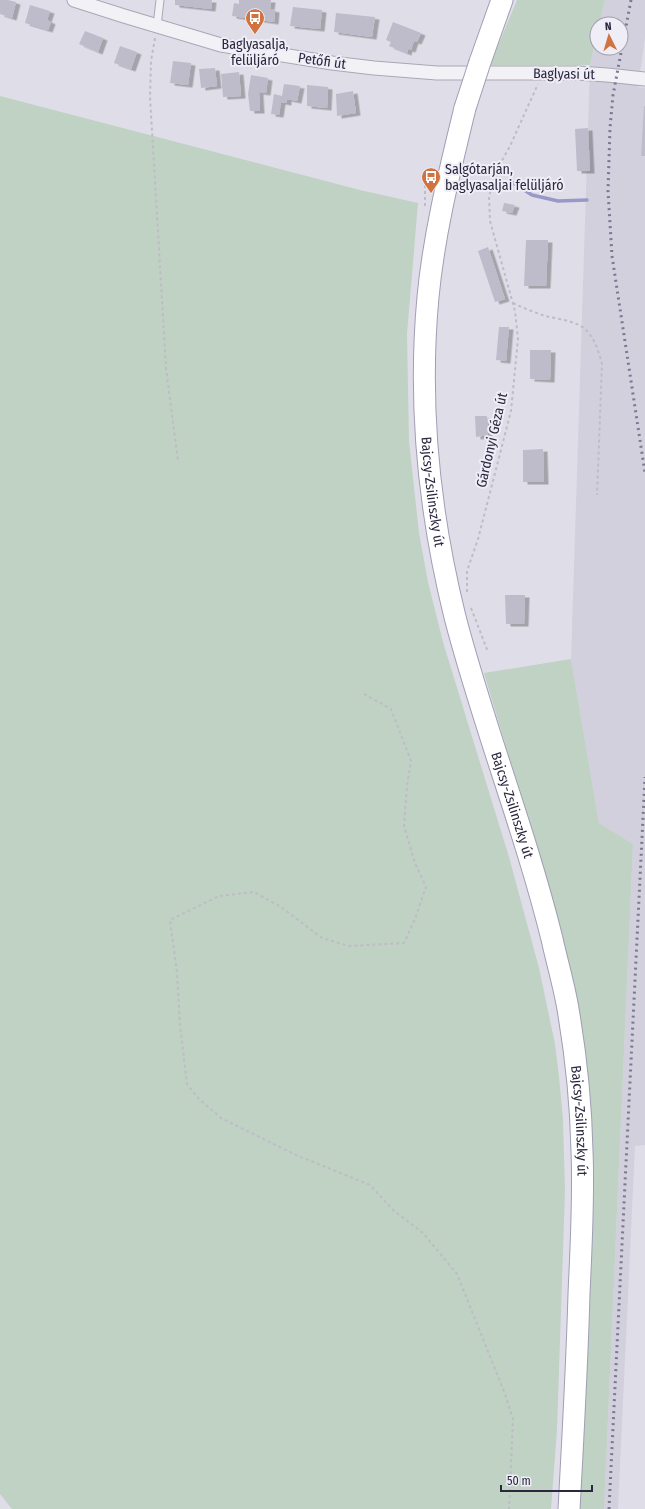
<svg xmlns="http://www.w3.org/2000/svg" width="645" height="1509" font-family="'Fira Sans Condensed',sans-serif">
<defs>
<filter id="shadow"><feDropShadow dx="4.5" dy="2.5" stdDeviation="0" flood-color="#0004"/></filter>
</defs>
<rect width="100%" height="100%" fill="#dfdee8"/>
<path fill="#d2d0dd" d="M 605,0 L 645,0 L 645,38 L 638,87 L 645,88 L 645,1145 L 635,1146 L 618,1509 L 604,1509 L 633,844 L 599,823 L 571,659 L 590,65 L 597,33 L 597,48 L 621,48 L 621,24 L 599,24 Z"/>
<path fill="#bfd2c4" d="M 517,0 L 605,0 L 599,24 L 597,24 L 597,33 L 590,65 L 490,65 Z
M 0,96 L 360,190 L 418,203 L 407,334 L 409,441 L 419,533 L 428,582 L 443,642 L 509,857 L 539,968 L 555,1044 L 559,1077 L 563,1119 L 565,1191 L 557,1430 L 551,1509 L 12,1509 L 0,1494 Z
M 571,659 L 599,823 L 633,844 L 604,1509 L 579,1509 L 592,1189 L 553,903 L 484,673 Z"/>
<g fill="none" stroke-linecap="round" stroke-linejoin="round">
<path stroke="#9999c9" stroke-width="3.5" d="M 510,181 L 532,195 L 558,201 L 587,200"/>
</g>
<path fill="#bebccb" filter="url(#shadow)" d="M 0,0 L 8,0 L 16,2 L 12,18 L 0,14 Z
M 175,0 L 212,0 L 211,9 L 175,5 Z
M 239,0 L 271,0 L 270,9 L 275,10 L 274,22 L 232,16 L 234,3 L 239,4 Z
M 30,5 L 50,11 L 47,20 L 51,22 L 48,30 L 25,23 Z
M 293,7 L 322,10 L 320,29 L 290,26 Z
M 336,13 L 375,17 L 372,37 L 334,32 Z
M 393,22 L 421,33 L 417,42 L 414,41 L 411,50 L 408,49 L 407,53 L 389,46 L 391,42 L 386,40 Z
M 85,31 L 103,38 L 98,52 L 79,44 Z
M 120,46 L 137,52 L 131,69 L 114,63 Z
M 173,61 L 191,63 L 188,85 L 170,83 Z
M 215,68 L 217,86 L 201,88 L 199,69 Z
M 239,72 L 241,96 L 223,97 L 221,74 Z
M 251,75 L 268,78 L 266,93 L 259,92 L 260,111 L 250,111 L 248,94 Z
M 284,84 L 300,86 L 297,101 L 287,99 L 287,103 L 281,102 L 279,115 L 271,114 L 274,94 L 282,96 Z
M 307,85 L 328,87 L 327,108 L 307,106 Z
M 353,91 L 356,113 L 337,116 L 336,94 Z
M 644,106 L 645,106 L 645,156 L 641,156 Z
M 588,128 L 590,171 L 577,171 L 575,129 Z
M 504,203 L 515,205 L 512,213 L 502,211 Z
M 526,240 L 548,240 L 546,286 L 524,286 Z
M 488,247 L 505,299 L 495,302 L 478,251 Z
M 499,327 L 509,327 L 506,361 L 496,360 Z
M 530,350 L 551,350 L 550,380 L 530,379 Z
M 475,416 L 487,416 L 488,435 L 476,437 Z
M 543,449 L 544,482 L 523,482 L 523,450 Z
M 505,595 L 525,595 L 524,624 L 506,624 Z"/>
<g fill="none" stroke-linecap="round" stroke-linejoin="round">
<g stroke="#a9a7b5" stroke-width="9">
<path id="lane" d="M 157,26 L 160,0"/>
</g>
<g stroke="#a9a7b5" stroke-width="15">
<path id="street" d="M 74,0 L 124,16 L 221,45 L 332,63 L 374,68 L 437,73 L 577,73 L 607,75 L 645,79"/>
</g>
<g stroke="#a09eb4" stroke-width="23">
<g id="primary">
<path d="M 480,62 L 502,0"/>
<path id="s1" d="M 465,108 C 450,170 434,233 428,297 C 418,404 429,512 455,617 C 483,725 525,830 552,939 C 557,962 564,985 568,1009 C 576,1056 581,1104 582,1151 C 584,1199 581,1247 579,1294 C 577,1366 573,1437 569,1509"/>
</g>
</g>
<path stroke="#bebcc6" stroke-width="2" stroke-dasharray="3 3" stroke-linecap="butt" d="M 155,38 L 151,61 L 150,97 L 166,368 L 178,461
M 425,206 L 425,180 L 432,171
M 513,303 C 523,308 534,312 545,316 C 558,319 577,321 586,330 C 595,339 599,353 602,364 L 597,495
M 467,592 L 467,571 L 478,539 L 511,411 L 518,339 L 515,311 L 490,221 L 489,196 L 499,166 L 510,146 L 538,84
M 471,608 L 488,652
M 364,694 L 391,709 L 411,761 L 407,786 L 404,826 L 415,863 L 426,887 L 415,919 L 404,943 L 349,946 L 322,938 L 281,907 L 254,892 L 219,896 L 170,920 L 177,973 L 180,1025 L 187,1084 L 197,1097 L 221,1118 L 296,1155 L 370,1185 L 393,1210 L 423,1233 L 457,1274 L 505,1394 L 513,1419 L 509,1509"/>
<use href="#lane" stroke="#f2f1f6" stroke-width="7"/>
<use href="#street" stroke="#f2f1f6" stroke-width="13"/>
<use href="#primary" stroke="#fff" stroke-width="21"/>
<path stroke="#7b7892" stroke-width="3" stroke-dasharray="2 4" stroke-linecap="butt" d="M 631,0 L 613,95 L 610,128 L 608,191 L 612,256 L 645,473
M 609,1509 L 645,777"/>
<g stroke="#a09eb4" stroke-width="23" stroke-linecap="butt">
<path id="primary-bridge" d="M 465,108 L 480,62"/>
</g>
<use href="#primary-bridge" stroke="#fff" stroke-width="21"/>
</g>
<defs>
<g id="bus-pin" transform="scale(1)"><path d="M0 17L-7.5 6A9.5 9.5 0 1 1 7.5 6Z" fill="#d07341" stroke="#efeef6"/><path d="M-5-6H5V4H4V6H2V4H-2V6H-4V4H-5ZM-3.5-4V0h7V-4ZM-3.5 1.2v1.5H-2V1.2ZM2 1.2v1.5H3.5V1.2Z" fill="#fff"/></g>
</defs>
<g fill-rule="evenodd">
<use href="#bus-pin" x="255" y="18"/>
<use href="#bus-pin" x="431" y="177"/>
</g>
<g text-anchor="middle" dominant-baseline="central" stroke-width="4" stroke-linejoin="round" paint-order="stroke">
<g font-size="14" fill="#2b273f" stroke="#efeef6">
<text x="255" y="44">Baglyasalja,<tspan x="255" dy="16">felüljáró</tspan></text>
<text x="445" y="169" text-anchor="start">Salgótarján,<tspan x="445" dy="16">baglyasaljai felüljáró</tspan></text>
</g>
<g font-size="14" fill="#2b273f" stroke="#efeef6">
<text transform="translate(322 61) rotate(8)">Petőfi út</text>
<text transform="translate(564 74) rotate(1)">Baglyasi út</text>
<text transform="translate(492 440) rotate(-77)">Gárdonyi Géza út</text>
<text stroke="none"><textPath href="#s1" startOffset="388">Bajcsy-Zsilinszky út</textPath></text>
<text stroke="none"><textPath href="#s1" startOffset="712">Bajcsy-Zsilinszky út</textPath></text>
<text stroke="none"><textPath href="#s1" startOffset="1036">Bajcsy-Zsilinszky út</textPath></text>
</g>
</g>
<g transform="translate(609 36) rotate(355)"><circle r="19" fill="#efeef6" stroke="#a19ead"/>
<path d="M0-3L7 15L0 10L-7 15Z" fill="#d07341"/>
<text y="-6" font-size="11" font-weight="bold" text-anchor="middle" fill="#2b273f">N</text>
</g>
<path d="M501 1485v6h91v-6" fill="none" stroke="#2b273f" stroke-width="2"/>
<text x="507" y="1485" font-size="12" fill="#2b273f" stroke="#efeef6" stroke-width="3" paint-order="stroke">50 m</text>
</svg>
